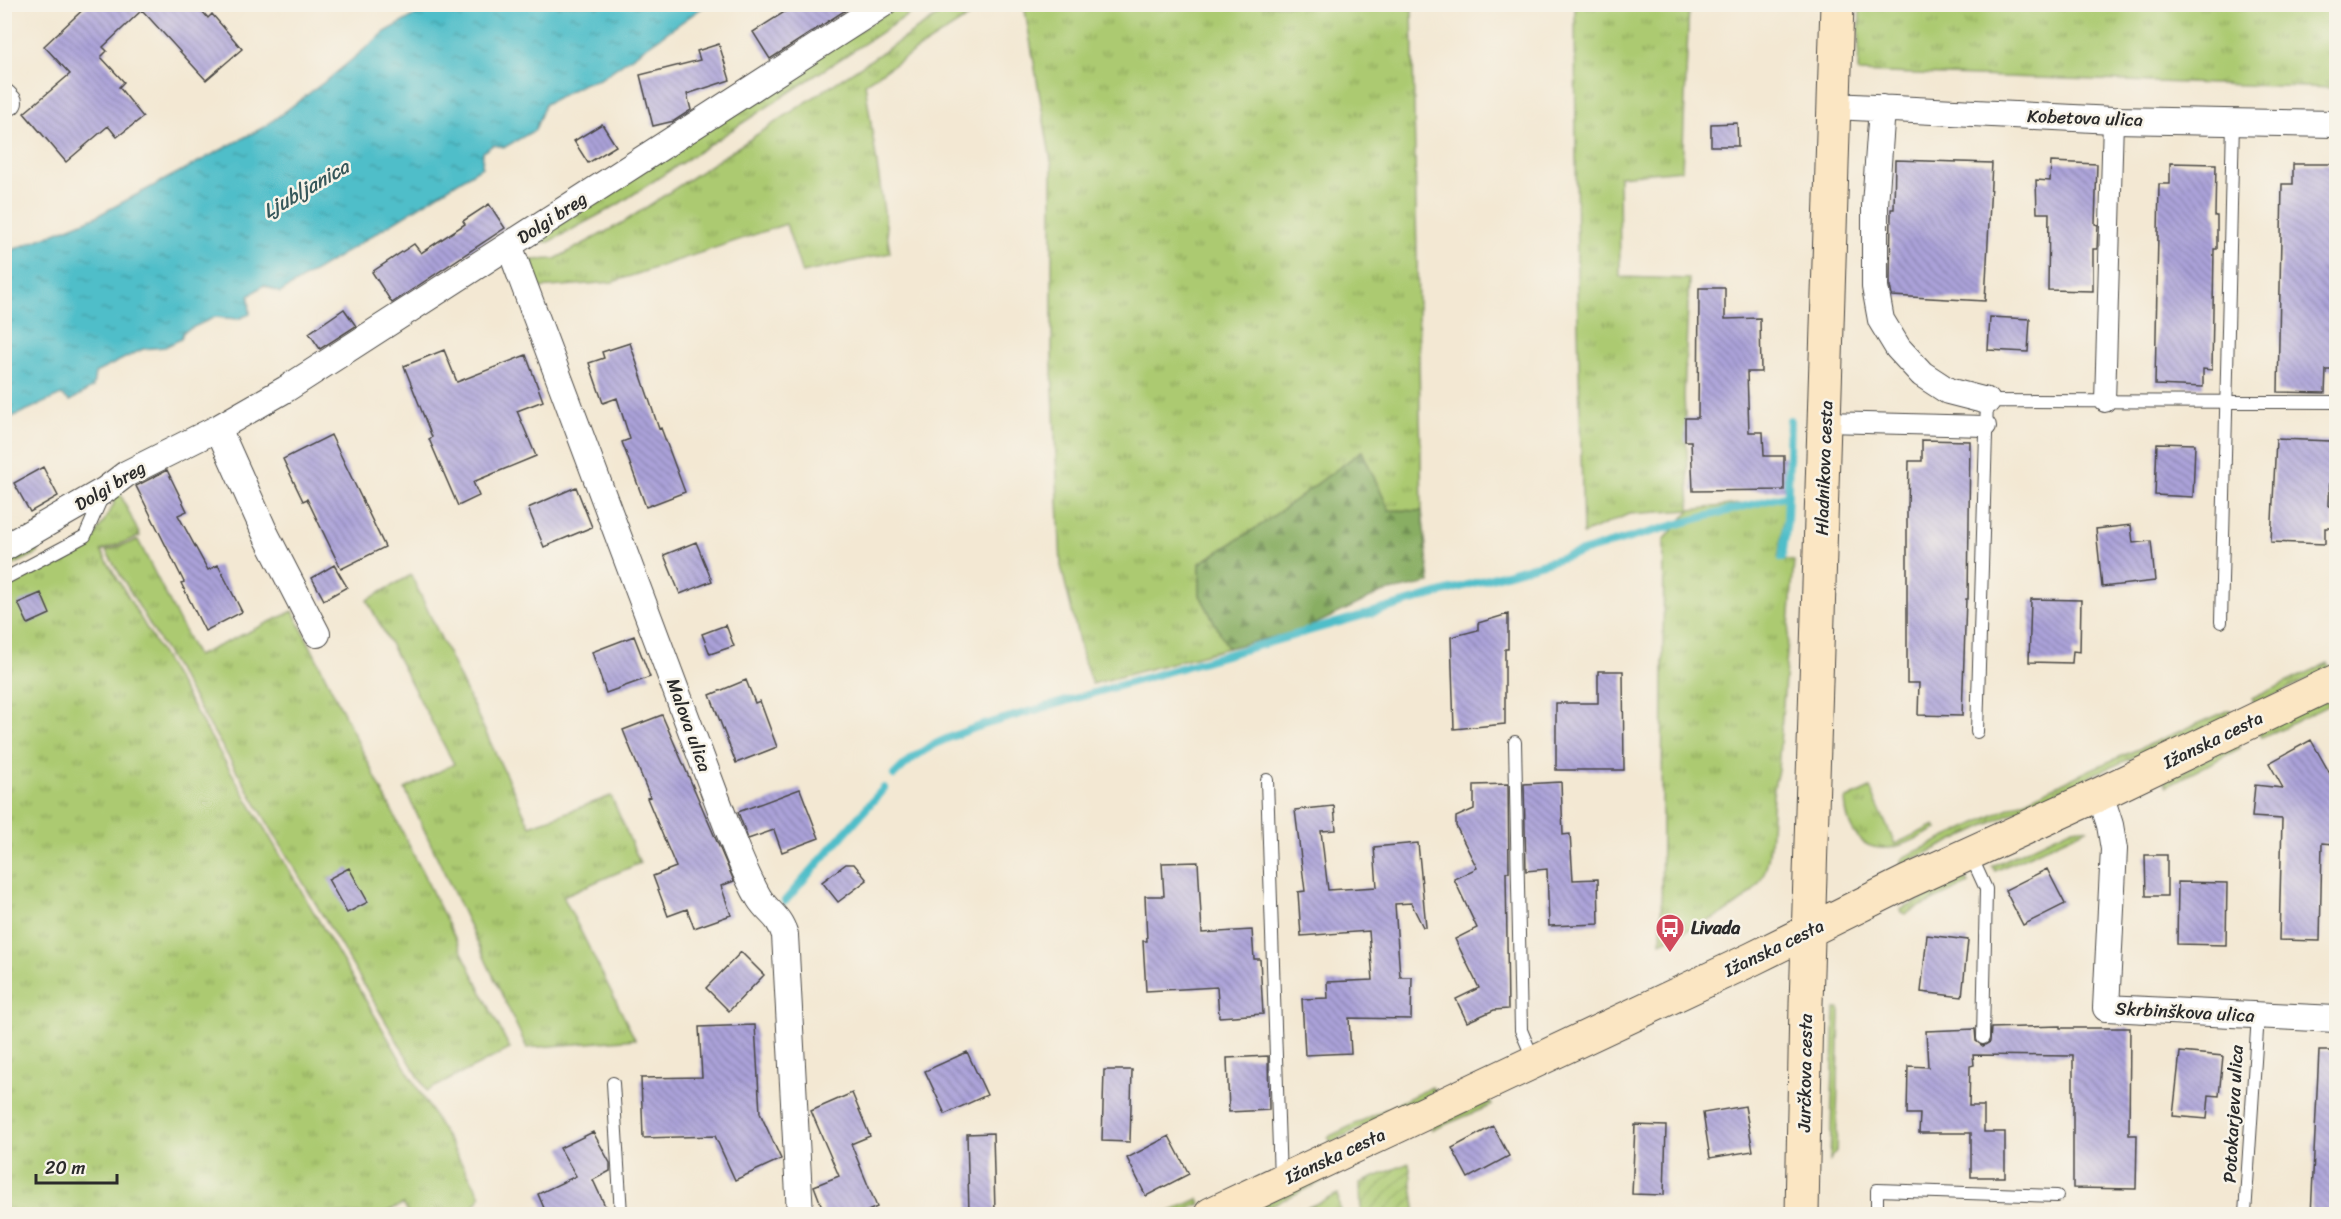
<svg xmlns="http://www.w3.org/2000/svg" width="2341" height="1219" font-family="Sriracha,sans-serif">
<defs>
<pattern id="grass-tufts" width="24" height="20" patternUnits="userSpaceOnUse" patternTransform="scale(1.5)"><rect width="24" height="20" fill="#acca71"/><path d="M3 7l-1-3M5 7V3M7 7l1-3M15 17l-1-3M17 17v-4M19 17l1-3" fill="none" stroke="#8ca45d"/></pattern>
<pattern id="forest-firs" width="22" height="20" patternUnits="userSpaceOnUse" patternTransform="scale(1.5)"><rect width="22" height="20" fill="#89ae63"/><path d="M5 1l3.5 6h-7zM16 11l3.5 6h-7z" fill="#708e52"/></pattern>
<pattern id="garden-furrows" width="10" height="10" patternUnits="userSpaceOnUse" patternTransform="scale(1.5)"><rect width="10" height="10" fill="#acca71"/><path d="M-1 1l2-2M0 10L10 0M9 11l2-2" fill="none" stroke="#8ca45d"/></pattern>
<pattern id="water-ripples" width="26" height="14" patternUnits="userSpaceOnUse" patternTransform="scale(1.5)"><rect width="26" height="14" fill="#50bec9"/><path d="M2 4q2-2 4 0t4 0M15 11q2-2 4 0t4 0" fill="none" stroke="#439ba3"/></pattern>
<pattern id="building-back-hatch" width="6" height="6" patternUnits="userSpaceOnUse" patternTransform="scale(1.5)"><rect width="6" height="6" fill="#aba2d9"/><path d="M-1 5l2 2M0 0l6 6M5-1l2 2" fill="none" stroke="#8b84b0"/></pattern>
</defs>
<rect width="100%" height="100%" fill="#f7f3e8"/>
<filter id="ink" filterUnits="userSpaceOnUse"><feTurbulence type="fractalNoise" baseFrequency=".0167" numOctaves="2"/><feDisplacementMap in="SourceGraphic" scale="12" xChannelSelector="R" yChannelSelector="G"/><feConvolveMatrix kernelMatrix="1 2 1 2 8 2 1 2 1" color-interpolation-filters="sRGB"/></filter>
<filter id="wash" filterUnits="userSpaceOnUse"><feTurbulence type="fractalNoise" baseFrequency=".008" numOctaves="4" result="noise"/><feDisplacementMap in="SourceGraphic" scale="24" xChannelSelector="R" yChannelSelector="G"/><feGaussianBlur stdDeviation="1.35" result="paint"/><feColorMatrix in="noise" values="0 0 0 0 0 0 0 0 0 0 0 0 0 0 0 0 0 1.4 0 .05"/><feComposite in="paint" operator="in"/></filter>
<g filter="url(#wash)">
<rect width="100%" height="100%" fill="#f3e8d3"/>
<path fill="url(#grass-tufts)" stroke="#6c7a4e" stroke-width="1.5" d="M 899,5 L 923,5 L 617,205 L 549,242 L 529,243 Z
M 954,5 L 987,5 L 865,83 L 890,253 L 802,273 L 786,224 L 613,282 L 537,288 L 530,260 L 555,259 L 624,222 Z
M 1024,5 L 1412,5 L 1422,511 L 1389,510 L 1362,451 L 1261,525 L 1200,563 L 1200,595 L 1228,648 L 1092,684 L 1084,662 L 1061,566 L 1052,368 L 1052,167 Z
M 1575,5 L 1689,5 L 1682,170 L 1619,176 L 1620,277 L 1689,279 L 1684,397 L 1690,510 L 1787,498 L 1778,558 L 1794,561 L 1778,770 C 1770,798 1773,816 1770,843 C 1769,858 1766,875 1756,887 C 1738,912 1689,929 1661,942 L 1664,540 L 1690,510 L 1629,514 L 1583,534 L 1577,284 Z
M 1860,5 L 2336,5 L 2336,88 L 1858,72 Z
M 118,489 L 140,536 L 101,551 L 481,1196 L 469,1214 L 409,1214 L 403,1204 L 382,1214 L 5,1214 L 4,589 L 91,543 L 114,504 L 114,500 L 110,501 Z
M 138,540 L 197,656 L 293,611 L 510,1049 L 427,1091 L 106,551 Z
M 33,543 L 38,553 L 5,569 L 4,555 Z
M 411,575 L 530,826 L 611,796 L 640,863 L 563,896 L 635,1039 L 527,1048 L 405,789 L 454,764 L 367,600 Z
M 2328,663 L 2331,668 L 2254,705 L 2252,699 Z
M 2327,700 L 2329,705 L 2262,738 L 2259,732 Z
M 2230,710 L 2233,715 L 2097,773 L 1901,865 L 1901,860 L 1904,857 L 2094,768 Z
M 2237,743 L 2240,748 L 2167,786 L 2164,781 Z
M 1870,788 L 1895,844 L 1935,825 L 1937,829 C 1923,835 1909,844 1894,847 C 1860,854 1847,829 1845,800 Z
M 2080,827 L 2087,829 L 1995,871 L 1992,866 L 2073,828 Z
M 1966,878 L 1969,883 L 1905,914 L 1901,912 L 1900,910 Z
M 1835,1009 L 1839,1009 L 1840,1012 L 1836,1151 L 1830,1160 Z
M 1432,1087 L 1435,1092 L 1331,1142 L 1328,1137 Z
M 1490,1101 L 1492,1105 L 1432,1130 L 1430,1125 Z
M 1331,1172 L 1333,1176 L 1253,1214 L 1242,1214 Z
M 1338,1194 L 1340,1214 L 1295,1214 L 1295,1213 Z
M 1198,1199 L 1200,1204 L 1179,1214 L 1165,1214 Z"/>
<path fill="url(#forest-firs)" stroke="#5a6c47" stroke-width="1.5" d="M 1362,451 L 1389,510 L 1422,511 L 1430,583 L 1381,593 L 1303,630 L 1228,648 L 1200,595 L 1200,563 L 1261,525 Z"/>
<path fill="url(#garden-furrows)" stroke="#6c7a4e" stroke-width="1.5" d="M 1409,1163 L 1416,1214 L 1361,1214 L 1360,1183 Z"/>
<path fill="url(#water-ripples)" stroke="#3e747a" stroke-width="1.5" d="M 433,5 L 706,5 L 600,79 L 585,83 L 545,104 L 535,130 L 505,147 L 493,145 L 483,152 L 482,167 L 280,293 L 264,285 L 249,296 L 250,314 L 238,319 L 215,317 L 183,332 L 181,339 L 165,347 L 143,349 L 95,373 L 93,387 L 70,401 L 61,395 L 5,420 L 5,253 L 95,217 L 264,127 L 331,77 L 385,32 Z"/>
<g fill="none" stroke-linecap="round" stroke-linejoin="round">
<path stroke="#50bec9" stroke-width="8" d="M 1782,558 L 1787,521 L 1790,420
M 894,775 C 921,747 946,738 983,725 L 1689,521 L 1788,495
M 785,901 L 884,788"/>
</g>
<g id="blocks">
<path fill="url(#building-back-hatch)" d="M 89,4 L 196,4 L 208,18 L 212,14 L 242,49 L 206,80 L 142,10 L 103,47 L 107,51 L 101,57 L 124,82 L 119,87 L 143,117 L 117,137 L 108,126 L 66,162 L 24,113 L 70,74 L 44,46 Z
M 797,4 L 855,4 L 770,59 L 753,32 Z
M 719,44 L 730,80 L 687,94 L 691,110 L 674,121 L 653,126 L 640,75 L 700,60 L 697,51 Z
M 1737,123 L 1738,146 L 1711,146 L 1711,124 Z
M 602,124 L 616,146 L 588,163 L 574,141 Z
M 1895,160 L 1992,163 L 1985,301 L 1892,296 L 1890,286 L 1891,209 L 1894,209 Z
M 2051,162 L 2097,164 L 2095,224 L 2098,225 L 2097,249 L 2093,249 L 2093,291 L 2048,290 L 2049,213 L 2037,213 L 2036,180 L 2050,181 Z
M 2170,163 L 2216,164 L 2215,216 L 2217,216 L 2217,249 L 2214,249 L 2212,370 L 2203,369 L 2203,387 L 2155,385 L 2159,184 L 2170,184 Z
M 2293,164 L 2337,164 L 2336,370 L 2326,370 L 2325,393 L 2278,392 L 2282,184 L 2293,184 Z
M 489,204 L 505,228 L 392,303 L 372,272 L 414,244 L 421,253 L 465,224 L 463,221 Z
M 1699,288 L 1725,288 L 1725,319 L 1760,318 L 1761,372 L 1747,372 L 1749,432 L 1763,432 L 1764,456 L 1784,456 L 1784,490 L 1693,491 L 1691,441 L 1685,441 L 1685,418 L 1698,418 Z
M 344,309 L 356,326 L 320,349 L 309,333 Z
M 1990,317 L 2030,319 L 2028,352 L 1988,350 Z
M 630,343 L 659,429 L 661,428 L 685,492 L 646,507 L 622,442 L 630,439 L 617,398 L 603,403 L 589,363 L 604,358 L 602,352 Z
M 444,350 L 457,382 L 526,355 L 543,401 L 517,411 L 536,456 L 473,482 L 479,496 L 458,506 L 429,439 L 432,437 L 404,366 Z
M 331,435 L 385,547 L 341,569 L 307,499 L 303,501 L 283,459 Z
M 2276,439 L 2331,441 L 2329,506 L 2334,506 L 2333,528 L 2325,528 L 2325,544 L 2271,542 Z
M 1922,440 L 1970,441 L 1968,599 L 1966,599 L 1962,716 L 1918,715 L 1919,683 L 1907,683 L 1907,507 L 1908,507 L 1909,461 L 1922,461 Z
M 2157,443 L 2195,444 L 2193,497 L 2155,495 Z
M 43,467 L 58,496 L 30,512 L 14,483 Z
M 167,470 L 187,511 L 178,515 L 208,570 L 218,565 L 242,612 L 205,631 L 181,583 L 184,582 L 136,486 Z
M 576,487 L 592,527 L 544,547 L 528,508 Z
M 2131,525 L 2133,543 L 2151,541 L 2155,581 L 2102,587 L 2096,529 Z
M 696,542 L 712,581 L 680,594 L 664,555 Z
M 334,565 L 347,587 L 324,600 L 312,578 Z
M 41,593 L 50,614 L 28,624 L 18,603 Z
M 2031,599 L 2081,600 L 2080,652 L 2073,651 L 2072,663 L 2029,662 Z
M 1508,614 L 1508,649 L 1505,649 L 1505,724 L 1454,729 L 1451,637 L 1478,630 L 1478,623 Z
M 726,625 L 734,646 L 710,654 L 702,634 Z
M 634,636 L 650,677 L 606,693 L 592,652 Z
M 1598,671 L 1623,671 L 1624,770 L 1556,770 L 1556,703 L 1598,703 Z
M 746,680 L 755,703 L 760,701 L 777,747 L 736,763 L 710,695 Z
M 662,715 L 734,881 L 721,886 L 731,915 L 694,928 L 687,909 L 668,916 L 653,876 L 676,867 L 647,798 L 650,797 L 623,730 Z
M 2311,740 L 2337,786 L 2334,844 L 2322,843 L 2320,941 L 2279,940 L 2282,819 L 2252,817 L 2255,785 L 2283,788 L 2269,763 Z
M 1561,782 L 1563,835 L 1570,834 L 1573,880 L 1598,879 L 1599,924 L 1549,926 L 1547,869 L 1526,871 L 1524,784 Z
M 1508,784 L 1509,872 L 1506,872 L 1508,1009 L 1494,1010 L 1467,1022 L 1456,999 L 1479,988 L 1455,939 L 1477,928 L 1454,879 L 1477,868 L 1456,826 L 1456,817 L 1474,809 L 1474,785 Z
M 800,789 L 819,838 L 782,852 L 774,830 L 748,839 L 738,812 Z
M 1334,806 L 1336,830 L 1321,831 L 1328,890 L 1377,887 L 1374,847 L 1418,843 L 1426,927 L 1423,927 L 1411,903 L 1395,904 L 1400,977 L 1412,977 L 1411,1019 L 1349,1018 L 1351,1053 L 1305,1055 L 1302,999 L 1328,998 L 1327,982 L 1373,980 L 1369,931 L 1301,936 L 1298,892 L 1305,891 L 1295,810 Z
M 2145,855 L 2167,855 L 2167,896 L 2146,896 Z
M 1198,862 L 1202,933 L 1252,930 L 1254,959 L 1260,959 L 1263,1014 L 1219,1017 L 1217,987 L 1146,991 L 1143,941 L 1147,941 L 1145,896 L 1164,896 L 1162,863 Z
M 846,864 L 854,864 L 867,880 L 838,902 L 822,882 Z
M 349,868 L 368,902 L 347,913 L 328,879 Z
M 2047,869 L 2065,904 L 2023,925 L 2005,890 Z
M 2178,882 L 2227,883 L 2226,945 L 2177,944 Z
M 1927,935 L 1968,940 L 1962,997 L 1921,992 Z
M 741,952 L 764,975 L 729,1011 L 706,988 Z
M 755,1025 L 760,1113 L 781,1159 L 735,1180 L 715,1136 L 643,1138 L 641,1078 L 702,1077 L 699,1027 Z
M 2060,1026 L 2060,1028 L 2130,1028 L 2129,1135 L 2137,1135 L 2136,1189 L 2073,1188 L 2073,1056 L 1973,1055 L 1974,1065 L 1970,1066 L 1969,1106 L 1984,1106 L 1984,1132 L 2005,1132 L 2005,1177 L 1971,1177 L 1971,1133 L 1919,1133 L 1920,1114 L 1907,1114 L 1908,1066 L 1928,1067 L 1926,1031 L 1975,1029 L 1976,1041 L 1983,1046 L 1990,1042 L 1991,1028 Z
M 2319,1051 L 2337,1051 L 2337,1215 L 2311,1215 Z
M 967,1052 L 987,1095 L 945,1114 L 925,1071 Z
M 2180,1052 L 2223,1056 L 2219,1096 L 2209,1095 L 2207,1119 L 2173,1116 Z
M 1268,1056 L 1269,1110 L 1229,1112 L 1227,1058 Z
M 1104,1070 L 1132,1070 L 1130,1142 L 1102,1141 Z
M 852,1093 L 870,1136 L 851,1144 L 877,1207 L 859,1215 L 825,1215 L 814,1186 L 839,1176 L 811,1111 Z
M 1745,1106 L 1753,1151 L 1710,1158 L 1703,1113 Z
M 1635,1125 L 1666,1126 L 1664,1195 L 1632,1194 Z
M 1493,1126 L 1509,1156 L 1468,1178 L 1452,1148 Z
M 593,1132 L 610,1163 L 610,1171 L 593,1180 L 606,1208 L 592,1215 L 547,1215 L 538,1194 L 576,1176 L 560,1148 Z
M 993,1133 L 995,1212 L 969,1213 L 967,1134 Z
M 1169,1136 L 1189,1174 L 1146,1196 L 1127,1158 Z"/>
</g>
</g>
<g filter="url(#ink)">
<use href="#blocks" fill-opacity="0" stroke="#494744" stroke-width="1.5"/>
<g fill="none" stroke-linecap="round" stroke-linejoin="round">
<g stroke="#494744" stroke-width="14">
<path id="service" d="M 4,579 L 85,536 L 103,495
M 2221,622 L 2233,122
M 1977,732 L 1987,401 L 2336,402
M 1515,742 L 1521,1030 L 1534,1061
M 1267,780 L 1280,1180
M 1970,854 L 1986,889 L 1983,1038
M 613,1083 L 621,1214
M 1877,1214 L 1877,1190 L 2057,1196
M 2245,1214 L 2258,1015"/>
</g>
<g stroke="#494744" stroke-width="22">
<path id="pedestrian" d="M 2105,402 L 2113,120
M 1825,422 L 1986,426"/>
</g>
<g stroke="#494744" stroke-width="28">
<path id="minor" d="M 4,97 L 9,102
M 1834,106 L 2113,120 L 2336,124
M 1882,108 L 1875,205 L 1875,287 L 1881,320 L 1898,348 L 1922,374 L 1948,391 L 1987,401
M 509,245 L 725,821 C 735,847 745,874 759,898 C 769,914 778,914 785,935 L 800,1214
M 218,428 L 266,535 L 317,634
M 4,548 L 105,490 L 126,474 L 218,428 L 286,389 L 883,4
M 2100,794 L 2110,825 L 2114,849 L 2106,1008 L 2336,1019"/>
</g>
<g stroke="#494744" stroke-width="35">
<path id="secondary" d="M 1211,1214 L 1752,959 L 1907,882 L 2100,794 L 2336,681
M 1802,1214 L 1806,1004 L 1837,4"/>
</g>
<use href="#service" stroke="#fff" stroke-width="12"/>
<use href="#pedestrian" stroke="#fff" stroke-width="20"/>
<use href="#minor" stroke="#fff" stroke-width="26"/>
<use href="#secondary" stroke="#fbe6c3" stroke-width="33"/>
</g>
</g>
<defs>
<g id="bus-pin" transform="scale(1.5)"><path d="M0 17L-7.5 6A9.5 9.5 0 1 1 7.5 6Z" fill="#d1495b" stroke="#f7f3e8"/><path d="M-5-6H5V4H4V6H2V4H-2V6H-4V4H-5ZM-3.5-4V0h7V-4ZM-3.5 1.2v1.5H-2V1.2ZM2 1.2v1.5H3.5V1.2Z" fill="#fff"/></g>
</defs>
<g fill-rule="evenodd">
<use href="#bus-pin" x="1670" y="928"/>
</g>
<g text-anchor="middle" dominant-baseline="central" stroke-width="5" stroke-linejoin="round" paint-order="stroke">
<g font-size="18" fill="#2b2b2b" stroke="#f7f3e8">
<text transform="translate(2085 118) rotate(2)">Kobetova ulica</text>
<text transform="translate(552 218) rotate(-33)">Dolgi breg</text>
<text transform="translate(1824 468) rotate(-88)">Hladnikova cesta</text>
<text transform="translate(110 486) rotate(-31)">Dolgi breg</text>
<text transform="translate(689 725) rotate(70)">Malova ulica</text>
<text transform="translate(2213 740) rotate(-26)">Ižanska cesta</text>
<text transform="translate(1774 948) rotate(-26)">Ižanska cesta</text>
<text transform="translate(2185 1012) rotate(3)">Skrbinškova ulica</text>
<text transform="translate(1805 1073) rotate(-89)">Jurčkova cesta</text>
<text transform="translate(2233 1114) rotate(-87)">Potokarjeva ulica</text>
<text transform="translate(1335 1156) rotate(-25)">Ižanska cesta</text>
</g>
<g font-size="18" font-weight="bold" fill="#2b2b2b" stroke="#f7f3e8" text-anchor="start">
<text x="1691" y="928">Livada</text>
</g>
<g font-size="20" font-style="italic" fill="#36575a" stroke="#f7f3e8">
<text transform="translate(306 189) rotate(-30)">Ljubljanica</text>
</g>
</g>
<rect width="2341" height="1219" fill="none" stroke="#f7f3e8" stroke-width="24"/>
<path d="M36 1174v9h81v-9" fill="none" stroke="#2b2b2b" stroke-width="3"/>
<text x="45" y="1174" font-size="18" fill="#2b2b2b" stroke="#f7f3e8" stroke-width="4.5" paint-order="stroke">20 m</text>
</svg>
